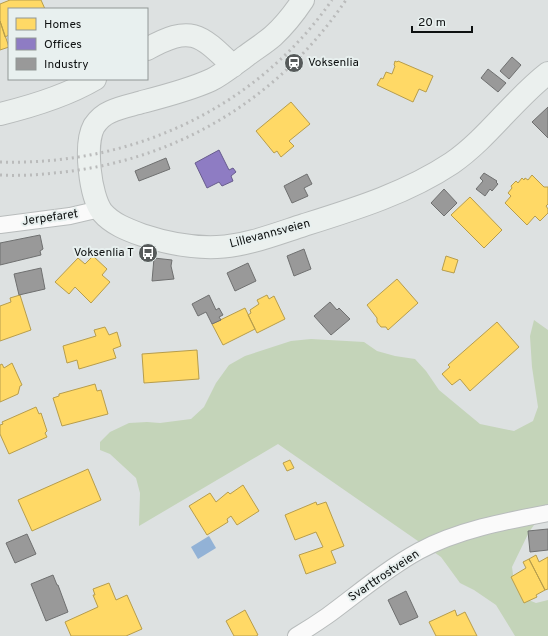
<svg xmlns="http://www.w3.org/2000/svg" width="548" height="636" font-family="Overpass,sans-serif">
<rect width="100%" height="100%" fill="#dde1e1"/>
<path fill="#c4d4b9" d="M 534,320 L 548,330 L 548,508 L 539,518 L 529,532 L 512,567 L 514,582 L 521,597 L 536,603 L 548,600 L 548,636 L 515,636 L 496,605 L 474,590 L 460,583 L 441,557 L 278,444 L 139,526 L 140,493 L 136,478 L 110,454 L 100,450 L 100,442 L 110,432 L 129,423 L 147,422 L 160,423 L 191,419 L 204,407 L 216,383 L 229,365 L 245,356 L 291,341 L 311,339 L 364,342 L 377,351 L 395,356 L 415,359 L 426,371 L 439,390 L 480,424 L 514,431 L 533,421 L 538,407 L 532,367 L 530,336 Z"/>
<path fill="#92b2d6" d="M 209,536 L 216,548 L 198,559 L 191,547 Z"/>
<path fill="#ffd966" stroke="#b79d4c" d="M 10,0 L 41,0 L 45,9 L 9,9 L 9,35 L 5,37 L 0,21 L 0,4 Z
M 0,21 L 9,47 L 0,50 Z
M 395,61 L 397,62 L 398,61 L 433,76 L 426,92 L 419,89 L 413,102 L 377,85 L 381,78 L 383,79 L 386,72 L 392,74 L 395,66 L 394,65 Z
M 291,102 L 310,124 L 289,141 L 294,146 L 281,157 L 277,151 L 274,153 L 256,131 Z
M 532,175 L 544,187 L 548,187 L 548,204 L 546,206 L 548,209 L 548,213 L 540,221 L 535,216 L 527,225 L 505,203 L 511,196 L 508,193 L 512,188 L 511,186 L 516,181 L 518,183 L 522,178 L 524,180 L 525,178 L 528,180 Z
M 470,197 L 502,230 L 484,248 L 451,215 Z
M 93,256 L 107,269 L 102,275 L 110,282 L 91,303 L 75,287 L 69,294 L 55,282 L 78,258 L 85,264 Z
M 446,256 L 458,260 L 454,273 L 442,270 Z
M 397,279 L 418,303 L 388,330 L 386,327 L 381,327 L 377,322 L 377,318 L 367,305 Z
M 20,295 L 31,330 L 0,341 L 0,306 L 11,302 L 10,298 Z
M 267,295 L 269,299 L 274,296 L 285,319 L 257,333 L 248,315 L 251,313 L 250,310 L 259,304 L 257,300 Z
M 245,308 L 255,329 L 223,345 L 212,324 Z
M 497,322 L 519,347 L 470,391 L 460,379 L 452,385 L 442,374 L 450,367 L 448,365 Z
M 105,327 L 109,335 L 117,332 L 121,346 L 113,349 L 116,358 L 79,369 L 77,360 L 67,363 L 63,346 L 96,336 L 94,330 Z
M 197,350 L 199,379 L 144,383 L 142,354 Z
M 12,363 L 22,385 L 20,386 L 18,394 L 0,402 L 0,365 L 2,364 L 4,368 Z
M 95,384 L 97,391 L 101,390 L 108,414 L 62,426 L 53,398 L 59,396 L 59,394 Z
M 36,407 L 39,414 L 41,413 L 47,431 L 45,433 L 47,437 L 9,454 L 0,434 L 0,425 L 3,424 L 2,422 Z
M 290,460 L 294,468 L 287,471 L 283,463 Z
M 88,469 L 101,500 L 32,531 L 18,500 Z
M 243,485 L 259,511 L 237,525 L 231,516 L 227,519 L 228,522 L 207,535 L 189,506 L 210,493 L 216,502 L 228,492 L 230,494 Z
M 316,502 L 317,505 L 326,502 L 344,546 L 331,551 L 336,563 L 306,574 L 299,555 L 323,547 L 316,532 L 295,540 L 285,515 Z
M 536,555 L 539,562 L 548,557 L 548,589 L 545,590 L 529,559 Z
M 529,559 L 545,590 L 536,595 L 537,597 L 524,603 L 511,577 L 526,568 L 523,562 Z
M 109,583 L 116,600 L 127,595 L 142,629 L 126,636 L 71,636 L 65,622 L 98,607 L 93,595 L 95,595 L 93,589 Z
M 245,610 L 258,635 L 256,636 L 234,636 L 226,621 Z
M 455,610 L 457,616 L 465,612 L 477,636 L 436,636 L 429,622 Z"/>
<path fill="#8e7cc3" stroke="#685c8e" d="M 219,150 L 229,170 L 233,168 L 236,172 L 231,176 L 233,181 L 222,186 L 219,182 L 207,188 L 195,163 Z"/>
<path fill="#999" stroke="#6f7070" d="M 512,57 L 521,65 L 509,79 L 500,71 Z
M 488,69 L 506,83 L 498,92 L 481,78 Z
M 548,107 L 548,138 L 532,122 Z
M 166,158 L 170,169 L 139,181 L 135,171 Z
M 484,173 L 497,181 L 496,182 L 498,184 L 492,191 L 490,189 L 485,196 L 476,189 L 483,181 L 480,178 Z
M 307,174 L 312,184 L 304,188 L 308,196 L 292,203 L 284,186 Z
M 444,189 L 457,203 L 444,216 L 431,203 Z
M 40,235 L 43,249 L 40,251 L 41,255 L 0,265 L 0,243 Z
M 304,249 L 311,269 L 294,276 L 287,256 Z
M 154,258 L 172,260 L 171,266 L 174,279 L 152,281 Z
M 248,263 L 256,281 L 235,291 L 227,273 Z
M 41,268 L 45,289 L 19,295 L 14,274 Z
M 209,295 L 216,310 L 219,308 L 223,315 L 219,317 L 221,320 L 212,324 L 206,312 L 198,316 L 192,304 Z
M 330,302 L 337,310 L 339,308 L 350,319 L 331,335 L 314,316 Z
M 548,529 L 548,550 L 530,552 L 528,531 Z
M 27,534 L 36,554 L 15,563 L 6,543 Z
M 53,575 L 57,585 L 58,585 L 68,612 L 46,621 L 31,584 Z
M 406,591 L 418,617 L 400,625 L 388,600 Z"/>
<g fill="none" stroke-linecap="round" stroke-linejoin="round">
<g stroke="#b8bcbc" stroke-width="18">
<path id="street" d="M 0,225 L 70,216 L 100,209
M 296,636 C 306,630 317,623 327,616 C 357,594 386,569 419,551 C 458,530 506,521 548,513"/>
</g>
<g stroke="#b8bcbc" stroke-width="24">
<path id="secondary" d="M 303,0 C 295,12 284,26 273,36 C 265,43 255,49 246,56 C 235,64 223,74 211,80 C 189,90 165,96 142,102 C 132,105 120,107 110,112 C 103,115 98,120 94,126 C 84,144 90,196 102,212 C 112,224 128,230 142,235 C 166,243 192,248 217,247 C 246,246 276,234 304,225 C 355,209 407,193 452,163 C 488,138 513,100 548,73
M 147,49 C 191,25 199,33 233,66
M 0,114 C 33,106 66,96 95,79"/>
</g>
<use href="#street" stroke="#fafafa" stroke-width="16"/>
<use href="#secondary" stroke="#ebf0ee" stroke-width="22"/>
<path stroke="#babbbb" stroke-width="3" stroke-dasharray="2 4" stroke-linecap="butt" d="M 0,162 C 131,166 256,109 332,0
M 0,175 C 18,176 36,175 54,173 C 175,162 278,100 346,0"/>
</g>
<defs>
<g id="station-disc" transform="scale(1)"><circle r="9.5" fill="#565a5a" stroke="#e8f0ef"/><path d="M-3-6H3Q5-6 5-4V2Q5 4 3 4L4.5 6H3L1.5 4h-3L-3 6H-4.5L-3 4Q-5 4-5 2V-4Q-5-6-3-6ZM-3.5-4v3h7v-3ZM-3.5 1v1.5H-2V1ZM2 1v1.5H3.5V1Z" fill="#fff"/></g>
<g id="bus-disc" transform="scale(1)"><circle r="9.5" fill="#565a5a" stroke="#e8f0ef"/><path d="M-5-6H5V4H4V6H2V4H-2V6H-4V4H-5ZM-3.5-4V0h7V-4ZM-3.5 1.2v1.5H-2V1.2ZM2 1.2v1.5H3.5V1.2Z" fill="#fff"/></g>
</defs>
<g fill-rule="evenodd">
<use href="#station-disc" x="294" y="63"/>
<use href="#bus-disc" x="148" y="253"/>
</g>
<g text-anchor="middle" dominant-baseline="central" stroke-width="4" stroke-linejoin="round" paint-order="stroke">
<g font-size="12" fill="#0e1111" stroke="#e8f0ef" text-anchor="start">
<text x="308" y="63">Voksenlia</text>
<text x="134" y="253" text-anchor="end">Voksenlia T</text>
</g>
<g font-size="12" fill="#0e1111" stroke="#e8f0ef">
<text transform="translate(50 218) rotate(-8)">Jerpefaret</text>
<text transform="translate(270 234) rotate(-15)">Lillevannsveien</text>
<text transform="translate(384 576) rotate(-34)">Svarttrostveien</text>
</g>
</g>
<rect x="8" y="8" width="140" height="72" fill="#e8f0ef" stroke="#919796"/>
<rect x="16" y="18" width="20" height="12" fill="#ffd966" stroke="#919796"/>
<text x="44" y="28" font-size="12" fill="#0e1111">Homes</text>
<rect x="16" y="38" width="20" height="12" fill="#8e7cc3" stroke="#919796"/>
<text x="44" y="48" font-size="12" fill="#0e1111">Offices</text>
<rect x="16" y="58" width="20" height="12" fill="#999999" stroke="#919796"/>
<text x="44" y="68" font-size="12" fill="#0e1111">Industry</text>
<path d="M412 26v6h60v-6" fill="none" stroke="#0e1111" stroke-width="2"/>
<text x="418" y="26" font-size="12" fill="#0e1111" stroke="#e8f0ef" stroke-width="3" paint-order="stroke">20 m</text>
</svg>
